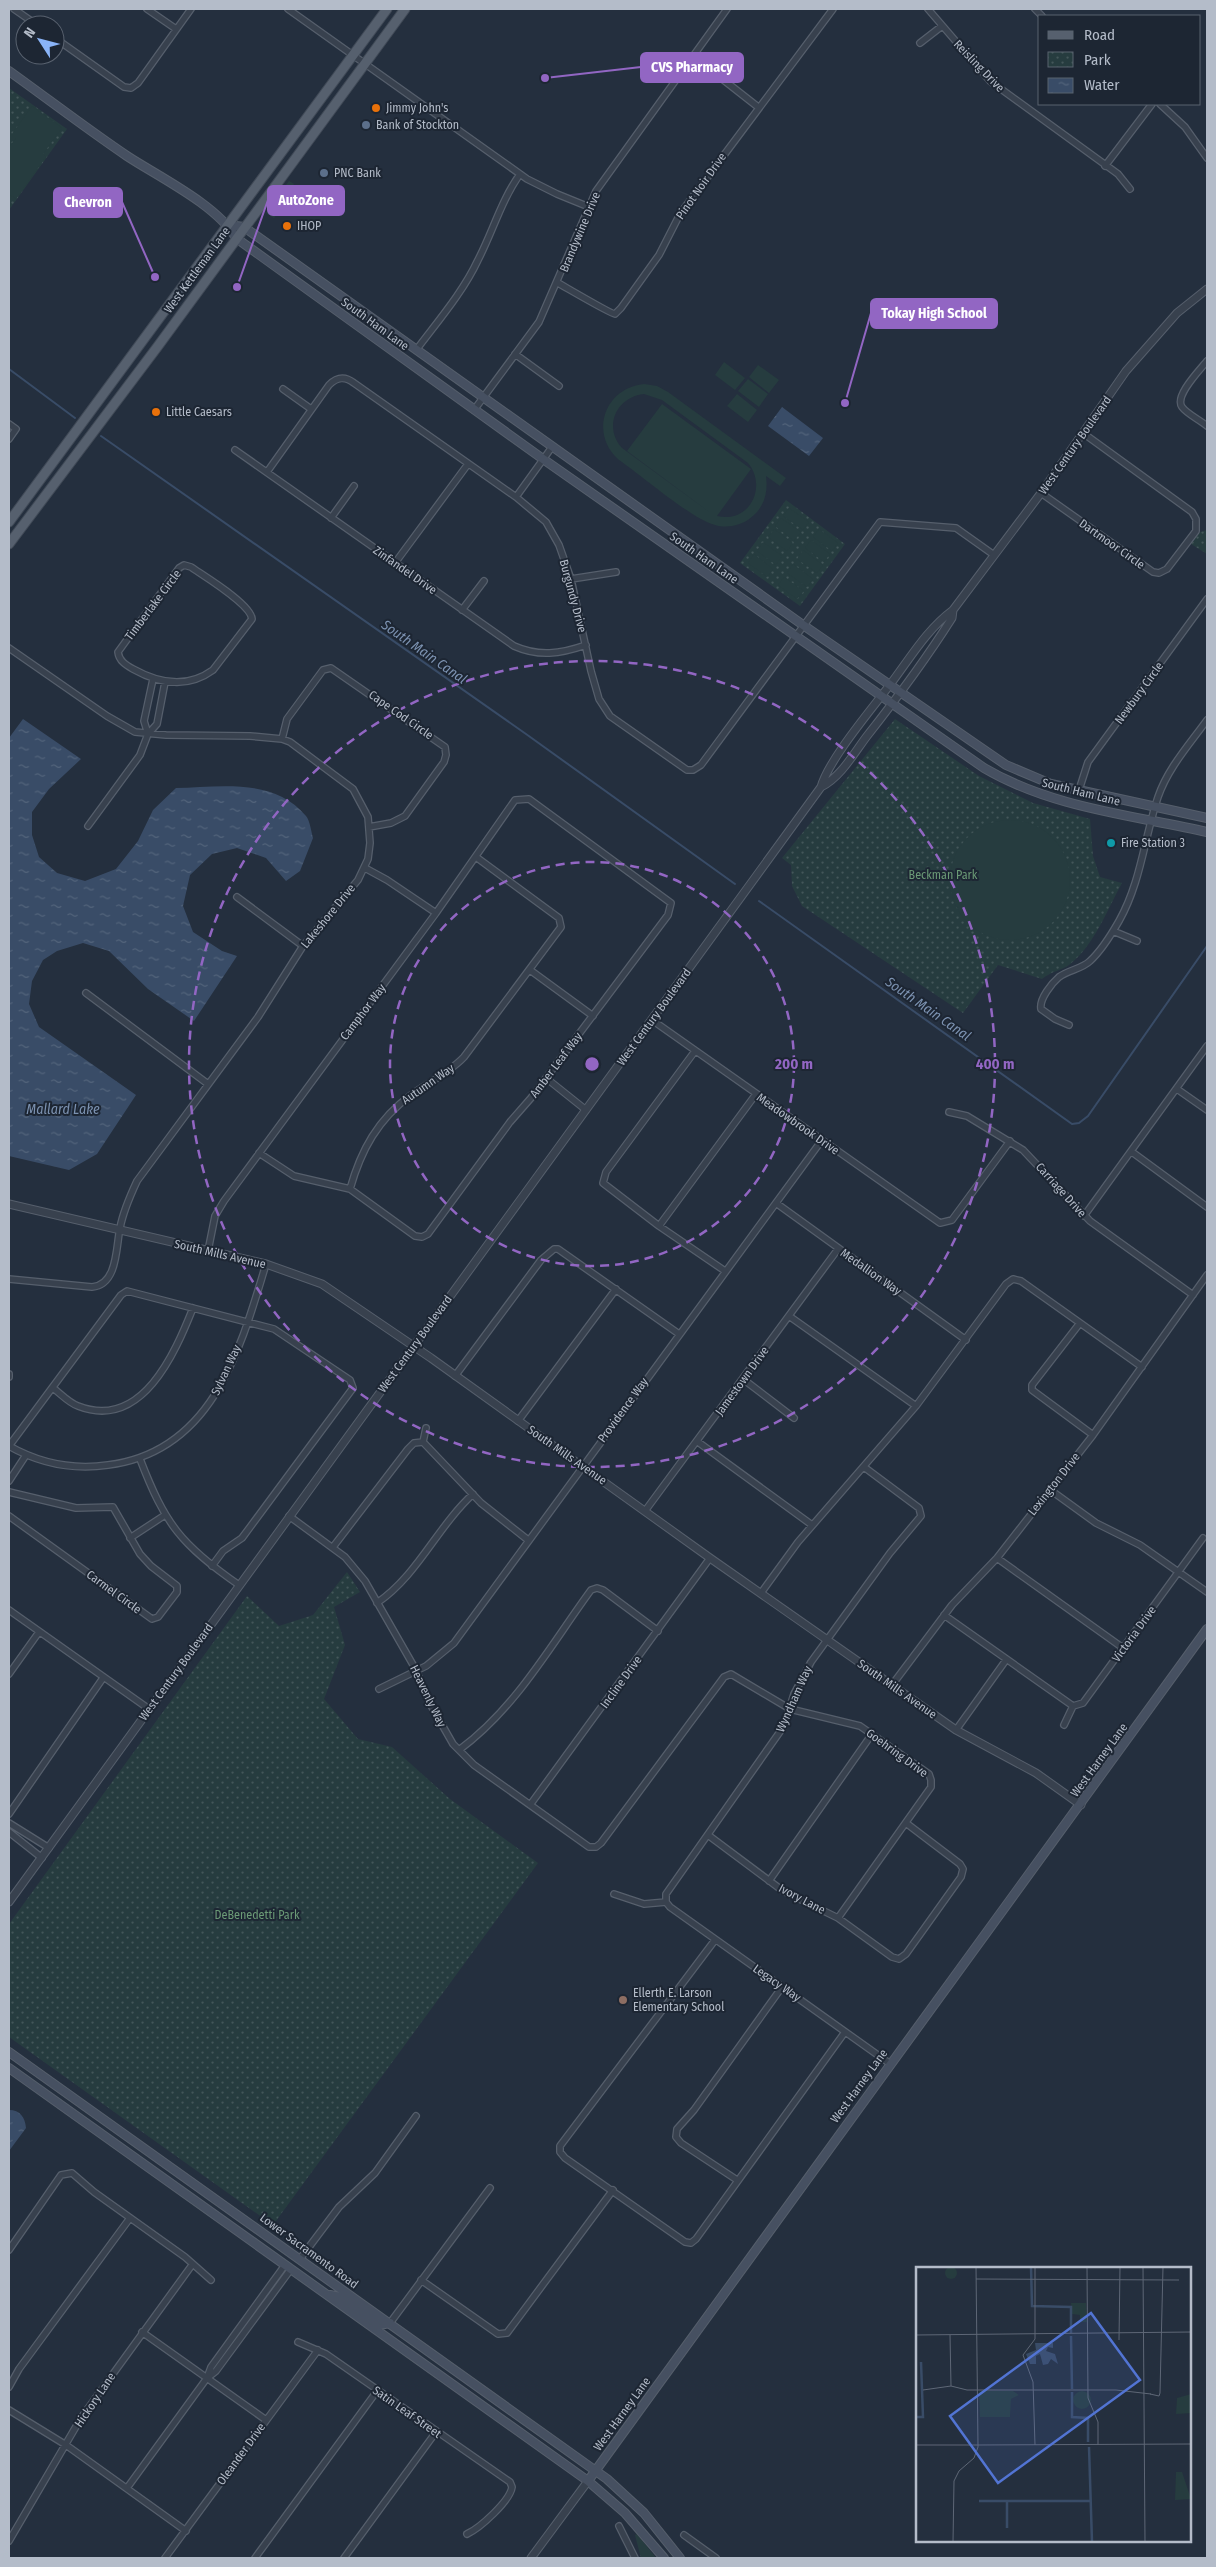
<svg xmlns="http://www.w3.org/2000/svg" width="1216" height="2567" font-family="'Fira Sans Condensed',sans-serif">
<defs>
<pattern id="grass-tufts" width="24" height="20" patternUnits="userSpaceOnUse" patternTransform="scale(1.25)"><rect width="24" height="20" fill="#263c3f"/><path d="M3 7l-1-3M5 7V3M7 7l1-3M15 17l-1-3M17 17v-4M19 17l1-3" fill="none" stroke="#435659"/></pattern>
<pattern id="park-dots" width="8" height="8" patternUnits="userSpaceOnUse" patternTransform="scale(1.25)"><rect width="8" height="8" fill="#263c3f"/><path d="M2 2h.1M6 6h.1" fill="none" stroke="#435659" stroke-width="1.8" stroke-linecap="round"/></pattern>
<pattern id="water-ripples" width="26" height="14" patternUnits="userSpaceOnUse" patternTransform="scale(1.25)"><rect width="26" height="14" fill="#394c67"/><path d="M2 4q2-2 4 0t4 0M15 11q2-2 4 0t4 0" fill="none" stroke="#53647b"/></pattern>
</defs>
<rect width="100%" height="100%" fill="#242f3e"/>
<path fill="url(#grass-tufts)" d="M 289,181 L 294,184 L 284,197 L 287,200 L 274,218 L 266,213 Z
M 637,2534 L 656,2558 L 641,2558 L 635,2535 Z"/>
<path fill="url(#park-dots)" d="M 9,88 L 67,129 L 9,210 Z
M 786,500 L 845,544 L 800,606 L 740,563 Z
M 1207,530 L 1207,554 L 1191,544 L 1200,532 Z
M 895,719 L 979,776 L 1033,803 L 1090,819 L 1093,856 L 1100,877 L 1122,883 C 1107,910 1094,946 1069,965 C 1062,970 1052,971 1042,979 L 998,965 L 963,1013 L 802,906 L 792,886 L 791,865 L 782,858 Z
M 347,1572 L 360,1592 L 334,1607 L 345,1645 L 324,1699 L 358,1739 L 392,1747 L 450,1799 L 538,1863 L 273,2225 L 9,2037 L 9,1924 L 247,1596 L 279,1626 L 313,1615 Z"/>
<path fill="#263c3f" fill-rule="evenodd" d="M 32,106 L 62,128 L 43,154 L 46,157 L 16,199 L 9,194 L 9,147 L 16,138 L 12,134 Z
M 724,362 L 745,378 L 735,390 L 715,375 Z
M 758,365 L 779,380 L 769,393 L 749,377 Z
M 748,379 L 768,394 L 759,407 L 738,391 Z
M 644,384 L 657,386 L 668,392 L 786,478 L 780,486 L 766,476 C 768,491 765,505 754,515 C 744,525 728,529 715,525 C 693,520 641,475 619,460 C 589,434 604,388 644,384 ZM 644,394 L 662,400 L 748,463 C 768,487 749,524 717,516 L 751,469 L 662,404 L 627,451 L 712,514 L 622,448 C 603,427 616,397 644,394 Z
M 737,394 L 757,410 L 748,422 L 727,406 Z
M 789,508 L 809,522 L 803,530 L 783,516 Z
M 781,518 L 801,532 L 794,541 L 775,526 Z
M 774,529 L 793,543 L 787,551 L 768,537 Z
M 819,529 L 838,543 L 832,551 L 813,537 Z
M 811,540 L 830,554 L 824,562 L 805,548 Z
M 763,542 L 782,556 L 776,565 L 757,551 Z
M 803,550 L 823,565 L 817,573 L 797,559 Z
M 754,554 L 773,569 L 767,577 L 748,563 Z
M 793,564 L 813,579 L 807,587 L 787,573 Z
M 784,577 L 804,591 L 797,599 L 778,585 Z
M950 880a60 60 0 1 1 120 0a60 60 0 1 1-120 0Z"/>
<path fill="url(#water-ripples)" d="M 782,407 L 823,438 L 809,456 L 768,426 Z
M 23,719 L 81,759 L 49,789 L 32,812 L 32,835 L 39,857 L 57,873 L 85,881 L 116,869 L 138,841 L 153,810 L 176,788 C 219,787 274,777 306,816 C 310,821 311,831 313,838 L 300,871 L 286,881 L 266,858 L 237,848 L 212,854 L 190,875 L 183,906 L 193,932 L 222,951 L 237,956 L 194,1021 L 148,989 L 109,951 L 83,943 L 57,951 L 43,960 L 32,981 L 29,1004 L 39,1027 L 136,1095 L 97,1154 L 69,1170 L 9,1156 L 9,738 Z
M 9,2110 C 20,2110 25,2117 26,2128 L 9,2151 Z"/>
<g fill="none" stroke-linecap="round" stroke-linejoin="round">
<path stroke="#394c67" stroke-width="2" d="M 9,369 L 75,418
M 101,436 L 526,734 L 735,884
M 759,901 L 1072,1124 L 1079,1123 L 1088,1116 L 1207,946"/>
<g stroke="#565f6c" stroke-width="8">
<path id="minor" d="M 14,9 L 37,25
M 147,9 L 176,29
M 288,9 L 527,179 L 557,194 L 589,207
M 928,9 L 990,81 L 1118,174 L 1130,189
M 1035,9 L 1042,16
M 55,38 L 124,87 L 131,88 L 138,83 L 191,9
M 920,43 L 942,26
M 693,56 L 758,107
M 1160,104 L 1185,127 L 1207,158
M 1105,166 L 1152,104
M 558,283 C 567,288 611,314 615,314 L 621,308 L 659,255 L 680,214 L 833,9
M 417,349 C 438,321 463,292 478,260 C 493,231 501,201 520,174
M 515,354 L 559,386
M 1207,361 C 1200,370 1174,396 1182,407 C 1187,414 1200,420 1207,426
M 283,389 L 311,409
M 474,410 L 539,322 L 596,191 L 727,9
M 9,424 L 16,429 L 9,439
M 235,450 L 514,646 C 539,657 560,654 586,645
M 267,472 L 329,385 C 337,377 345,376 354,383 L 516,497 L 546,522 L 559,545 L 571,579 L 591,671 L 599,699 L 610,716 L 687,770 L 693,770 L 701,765 L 880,522 L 956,528 L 994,555
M 1041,493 L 1153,572 L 1159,573 L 1167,569 L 1196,531 L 1196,519 L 1192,512 L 1083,433
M 516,497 L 552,447
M 331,518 L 354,486
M 395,563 L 468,464
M 184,565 L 191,567 C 204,576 251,604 252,619 L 213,670 C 187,689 158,683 133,669 C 126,665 119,661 118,652 L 179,568 Z
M 571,579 L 616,572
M 462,610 L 484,581
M 9,648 L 107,716 L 135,732 L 166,735 L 250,736 L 282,739 L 290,742 L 353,789 L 368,817 L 370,843 L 368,859 L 358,880 L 303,946 L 258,1017 L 137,1181 C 130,1196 123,1212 120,1228 C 116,1246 118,1285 92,1287 L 9,1279
M 148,734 L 144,721 L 153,679
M 282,739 L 287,719 L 323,670 L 331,668 L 445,747 L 446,755 L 444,762 L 405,816 L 391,823 L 369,827
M 1079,790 L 1088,762 L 1207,599
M 88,826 L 140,755 L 148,734 L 157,724 L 165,682
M 365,868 L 387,880 L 436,913
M 237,897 L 303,946
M 1113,931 L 1137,941
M 530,970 L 593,1016
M 86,993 L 208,1084
M 652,1020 L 940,1223 L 952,1220 L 1010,1141
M 1069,1025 L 1055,1019 L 1041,1009 C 1039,999 1052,983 1059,977 C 1068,970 1082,969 1090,961 C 1102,950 1111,935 1119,921 C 1141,882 1144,839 1158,797 C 1168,768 1189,745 1207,720
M 695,1051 L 606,1172 L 603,1183 L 659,1226 L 725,1271
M 546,1078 L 586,1110
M 1177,1089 L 1207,1110
M 949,1112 L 967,1116 L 1023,1150 L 1090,1221 L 1193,1295
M 1132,1152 L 1207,1207
M 350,1189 C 361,1150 378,1119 411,1095 C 429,1082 449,1073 464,1057 L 561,927 L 559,918 L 476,857
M 776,1203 L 966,1340
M 1084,1216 L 1207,1046
M 659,1226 L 756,1094
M 208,1251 L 215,1216 L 224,1201 L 436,913 L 515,800 L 529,799 L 671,903 L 668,915 L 531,1098 L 510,1122 L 428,1234 L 422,1237 L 415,1236 L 350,1189 L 294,1176 L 259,1153
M 789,1316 L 916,1406
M 1080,1323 L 1032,1385 L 1032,1390 L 1093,1435
M 9,1374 L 9,1377
M 455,1376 L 541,1260 L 554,1249 L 558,1249 L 679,1334
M 743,1379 L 794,1418
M 53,1388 C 61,1394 69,1403 78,1406 C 142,1431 175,1353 193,1308
M 518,1421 L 616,1289
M 423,1442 L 481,1503 L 528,1540
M 423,1442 L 426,1428
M 698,1442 L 812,1525
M 9,1446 L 121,1295 L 127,1291 L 274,1329 L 350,1380 L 353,1388 L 242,1538 L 223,1551 L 212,1566
M 9,1446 C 39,1463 73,1470 108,1465 C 212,1452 240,1351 266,1264
M 140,1459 C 165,1524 181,1545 239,1585
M 9,1481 L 26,1455
M 1049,1489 L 1096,1523 L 1140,1545 L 1207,1592
M 9,1492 L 76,1508 L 113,1507 L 140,1554 L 151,1566 L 177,1586 L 177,1592 L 158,1617 L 152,1619 L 9,1516
M 645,1511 L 838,1249
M 289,1516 L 345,1557 L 365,1581 L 416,1670 L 429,1702 L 453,1744 L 474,1765 L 589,1847 L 596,1847 L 601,1843 L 724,1677 L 731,1674 L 790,1709 L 860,1726 L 929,1774 L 931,1780 L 931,1787 L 838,1918
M 130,1538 L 165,1515
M 333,1547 L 408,1449 L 414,1443 L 423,1442
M 997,1558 L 1123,1648
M 761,1593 L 798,1542 L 916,1406 L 1006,1284 L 1013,1279 L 1021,1281 L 1142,1367
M 377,1603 C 418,1575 437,1527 473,1494
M 9,1610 L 149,1709
M 944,1615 L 1073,1706
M 9,1674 L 39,1632
M 892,1685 L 952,1605 L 997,1558 L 1093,1435 L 1207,1275
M 379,1689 L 426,1666 L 454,1643 L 822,1140
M 1064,1725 L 1073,1706 L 1083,1703 L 1203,1538
M 956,1730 L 1006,1660
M 459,1750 C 516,1708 550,1646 591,1590 L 597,1588 L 603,1590 L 658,1631
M 530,1805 L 710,1558
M 9,1814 L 103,1678
M 9,1823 L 49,1848
M 9,1832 L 42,1858
M 708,1835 L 783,1891 L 838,1918 L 892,1957 L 899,1959 L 906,1954 L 961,1877 L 963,1869 L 960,1864 L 906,1823
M 769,1881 L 872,1734
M 614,1894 L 644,1904 L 666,1902
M 666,1902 L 666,1894 L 784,1726 L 794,1694 L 811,1662 L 890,1553 L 921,1516 L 919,1508 L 864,1467
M 666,1902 L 670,1907 L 889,2063
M 715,1940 L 560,2146 L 560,2152 L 565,2158 L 685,2242 L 691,2243 L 696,2239 L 845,2032
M 737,2180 L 681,2143 L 676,2137 L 677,2129 L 694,2110 L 782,1987
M 9,2250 L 61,2175 L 72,2173 L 94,2192 L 185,2257 L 211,2280
M 300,2259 L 339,2207 L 375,2173 L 416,2116
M 421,2280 L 498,2334 L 507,2333 L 613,2190
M 390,2323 L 490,2188
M 142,2332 L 266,2420
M 298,2342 L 326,2354 L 510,2482 L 512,2487 C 510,2501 480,2528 467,2534
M 207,2378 L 211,2367 L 285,2265
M 9,2387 L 19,2369 L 130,2218
M 9,2410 L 66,2445 L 186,2531
M 127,2488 L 207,2378 L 216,2371 L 291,2269
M 619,2526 L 635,2558
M 684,2535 L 716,2558
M 9,2541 L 81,2418 L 192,2265
M 165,2558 L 318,2350
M 255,2558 L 377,2391
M 344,2558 L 436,2432"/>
</g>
<g stroke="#565f6c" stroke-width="9">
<path id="tertiary" d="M 821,787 C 841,777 854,753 867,736 C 897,698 926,659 952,618 L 953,610
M 9,1204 L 266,1264 L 322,1284 L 431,1358 L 710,1558 L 956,1730 L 1036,1773 L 1081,1805
M 9,1902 L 821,787 C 829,759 871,710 889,686 C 909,660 926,630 953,610 L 1041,493 L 1126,371 L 1177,313 L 1207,289
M 531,2558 L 588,2481"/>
</g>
<g stroke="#565f6c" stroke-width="10">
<path id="secondary" d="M 9,71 C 48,99 87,129 127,156 C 159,177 217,205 236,238 L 543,459 L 984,768 C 1052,808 1132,815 1207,832
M 228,225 L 244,227 L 803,625 L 1006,765 L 1051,784 L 1207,818
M 9,2052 L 607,2479 L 644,2513 L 680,2558
M 9,2068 L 588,2481 L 625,2513 L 664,2558
M 330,2295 L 340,2297 L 379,2325 L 390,2323
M 588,2481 L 1207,1629"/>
</g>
<g stroke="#414a57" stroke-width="11">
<path id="primary" d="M 9,522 L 387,9
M 9,544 L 158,346 L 405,9"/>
</g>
<use href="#minor" stroke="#38414e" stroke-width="5.5"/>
<use href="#tertiary" stroke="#38414e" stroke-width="7"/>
<use href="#secondary" stroke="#465061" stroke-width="8"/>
<use href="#primary" stroke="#56606e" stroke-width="9"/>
</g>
<g fill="none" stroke="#9266c3" stroke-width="2.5" stroke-dasharray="9 6">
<circle cx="592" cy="1064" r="202"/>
<circle cx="592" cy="1064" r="403"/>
</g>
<g fill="#e8710a" stroke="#1d2633" stroke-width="2">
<circle cx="376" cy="108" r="5"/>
<circle cx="287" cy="226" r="5"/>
<circle cx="156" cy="412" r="5"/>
</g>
<g fill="#5c6f8a" stroke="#1d2633" stroke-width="2">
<circle cx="366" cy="125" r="5"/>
<circle cx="324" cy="173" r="5"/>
</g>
<circle fill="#0f9aa8" stroke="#1d2633" stroke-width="2" cx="1111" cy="843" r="5"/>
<circle fill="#8d6e63" stroke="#1d2633" stroke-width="2" cx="623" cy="2000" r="5"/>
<g text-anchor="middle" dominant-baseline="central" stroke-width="4" stroke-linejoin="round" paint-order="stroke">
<g font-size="12" fill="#b4bcc9" stroke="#1d2633">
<text transform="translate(979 66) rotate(46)">Reisling Drive</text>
<text transform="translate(701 186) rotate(-55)">Pinot Noir Drive</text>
<text transform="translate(580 232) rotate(-67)">Brandywine Drive</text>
<text transform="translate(197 270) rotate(-54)">West Kettleman Lane</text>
<text transform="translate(375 324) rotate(36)">South Ham Lane</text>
<text transform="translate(1075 445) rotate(-55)">West Century Boulevard</text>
<text transform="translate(1112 544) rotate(35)">Dartmoor Circle</text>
<text transform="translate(704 558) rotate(35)">South Ham Lane</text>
<text transform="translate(405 570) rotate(35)">Zinfandel Drive</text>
<text transform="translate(573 596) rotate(75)">Burgundy Drive</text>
<text transform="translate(153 605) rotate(-53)">Timberlake Circle</text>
<text transform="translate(1139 693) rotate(-54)">Newbury Circle</text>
<text transform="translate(401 715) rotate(35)">Cape Cod Circle</text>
<text transform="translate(1081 792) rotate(14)">South Ham Lane</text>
<text transform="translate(328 916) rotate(-51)">Lakeshore Drive</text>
<text transform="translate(363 1012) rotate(-53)">Camphor Way</text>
<text transform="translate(654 1017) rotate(-54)">West Century Boulevard</text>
<text transform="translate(556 1065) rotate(-53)">Amber Leaf Way</text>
<text transform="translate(428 1084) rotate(-35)">Autumn Way</text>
<text transform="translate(798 1124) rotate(35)">Meadowbrook Drive</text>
<text transform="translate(1061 1190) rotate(48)">Carriage Drive</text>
<text transform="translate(220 1254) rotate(13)">South Mills Avenue</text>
<text transform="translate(871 1272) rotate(35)">Medallion Way</text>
<text transform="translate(415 1344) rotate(-54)">West Century Boulevard</text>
<text transform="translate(226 1370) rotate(-65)">Sylvan Way</text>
<text transform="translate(742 1381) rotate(-54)">Jamestown Drive</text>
<text transform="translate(623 1410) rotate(-54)">Providence Way</text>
<text transform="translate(567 1455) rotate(35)">South Mills Avenue</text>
<text transform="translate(1054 1484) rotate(-52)">Lexington Drive</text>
<text transform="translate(114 1592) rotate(36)">Carmel Circle</text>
<text transform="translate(1134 1634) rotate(-54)">Victoria Drive</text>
<text transform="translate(176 1672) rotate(-54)">West Century Boulevard</text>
<text transform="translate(621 1682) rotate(-54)">Incline Drive</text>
<text transform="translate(897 1689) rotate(35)">South Mills Avenue</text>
<text transform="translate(428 1696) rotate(64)">Heavenly Way</text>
<text transform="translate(794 1699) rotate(-66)">Wyndham Way</text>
<text transform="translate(897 1753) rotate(36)">Goehring Drive</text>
<text transform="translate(1099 1760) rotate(-54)">West Harney Lane</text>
<text transform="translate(802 1899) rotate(28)">Ivory Lane</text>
<text transform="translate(777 1983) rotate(35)">Legacy Way</text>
<text transform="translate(859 2086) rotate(-54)">West Harney Lane</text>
<text transform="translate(309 2251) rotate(36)">Lower Sacramento Road</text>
<text transform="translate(95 2400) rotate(-56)">Hickory Lane</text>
<text transform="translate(407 2412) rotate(35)">Satin Leaf Street</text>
<text transform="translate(622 2414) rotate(-54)">West Harney Lane</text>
<text transform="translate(241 2454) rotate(-54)">Oleander Drive</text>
</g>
<g font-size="12" fill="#b4bcc9" stroke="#1d2633" text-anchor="start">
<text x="386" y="108">Jimmy John's</text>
<text x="376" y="125">Bank of Stockton</text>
<text x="334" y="173">PNC Bank</text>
<text x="297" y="226">IHOP</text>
<text x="166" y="412">Little Caesars</text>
<text x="1121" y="843">Fire Station 3</text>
<text x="633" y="1993">Ellerth E. Larson<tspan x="633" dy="14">Elementary School</tspan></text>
</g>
<g font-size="12" fill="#6b9a76" stroke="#1d2633">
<text x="943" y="875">Beckman Park</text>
<text x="257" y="1915">DeBenedetti Park</text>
</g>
<g font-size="14" font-style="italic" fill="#7c92b1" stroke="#1d2633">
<text transform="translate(424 652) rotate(35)">South Main Canal</text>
<text transform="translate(928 1009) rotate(35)">South Main Canal</text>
<text x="63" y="1109">Mallard Lake</text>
</g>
</g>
<g transform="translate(916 2267)">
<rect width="275" height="275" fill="#242f3e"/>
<path d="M29 6a6 6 0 1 1 12 0a6 6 0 1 1-12 0Z" fill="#263c3f"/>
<path d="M 155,36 L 170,36 L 171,55 L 164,55 L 164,48 L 156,47 ZM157 133a9 9 0 1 1 18 0a9 9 0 1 1-18 0ZM 63,124 L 97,124 L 103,128 L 95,132 L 94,150 L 64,150 ZM 275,127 L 275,146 L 260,147 L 261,131 ZM 260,205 L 266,205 L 275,232 L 259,233 Z" fill="#263c3f"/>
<path d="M 119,76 L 137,76 L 137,81 L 132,80 L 130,84 L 139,87 L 142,97 L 135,92 L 132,97 L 127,98 L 124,87 L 120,89 L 120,97 L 114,97 L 110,87 L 120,83 Z" fill="#394c67"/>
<path fill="none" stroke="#394c67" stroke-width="2.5" d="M 115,0 L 116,39 L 155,40 L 155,66M 155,69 L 156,122M 156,125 L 156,150 L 172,151 L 172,175M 0,150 L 7,150 L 5,95M 173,180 L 176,275M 63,234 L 174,234M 91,235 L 91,261"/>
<path fill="none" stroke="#5e6776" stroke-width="1" d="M 171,0 L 172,131 L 182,155 L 182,178M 227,0 L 229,275M 60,12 L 263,13M 0,68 L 275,65M 34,68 L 35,119M 203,73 L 204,0M 7,123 L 35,119 L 51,123 L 200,123 L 235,127M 234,127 L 243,129 L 244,126 L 247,0M 0,178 L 62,178M 62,178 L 275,177M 119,178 L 117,115 L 107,88 L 119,72 L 119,0M 37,275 L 38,214 L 43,204 L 58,191 L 62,180 L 60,0"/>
<path fill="#5274d3" fill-opacity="0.15" stroke="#5274d3" stroke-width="2.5" d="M 175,46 L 224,113 L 82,216 L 34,149 Z"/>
<rect width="275" height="275" fill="none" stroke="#b4bcc9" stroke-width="2.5"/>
</g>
<circle cx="592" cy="1064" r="8" fill="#9266c3" stroke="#1d2633" stroke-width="2.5"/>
<g font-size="15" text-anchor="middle" font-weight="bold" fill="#9266c3" stroke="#1d2633" stroke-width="4" stroke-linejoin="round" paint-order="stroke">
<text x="794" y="1069">200 m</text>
<text x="995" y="1069">400 m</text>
</g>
<path fill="none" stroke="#9266c3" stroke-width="2" d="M545 78L641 67M237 287L268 200M155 277L122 202M845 403L871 313"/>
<g fill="#9266c3" stroke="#1d2633" stroke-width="2">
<circle cx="545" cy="78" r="5"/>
<circle cx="237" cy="287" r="5"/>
<circle cx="155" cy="277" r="5"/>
<circle cx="845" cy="403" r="5"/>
</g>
<g fill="#9266c3" stroke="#9266c3" stroke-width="2">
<rect x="641" y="53" width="102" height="29" rx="5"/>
<rect x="268" y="186" width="76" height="29" rx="5"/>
<rect x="54" y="188" width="68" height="29" rx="5"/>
<rect x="871" y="299" width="126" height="29" rx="5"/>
</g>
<g font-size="14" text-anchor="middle" font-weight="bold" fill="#fff">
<text x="692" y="72">CVS Pharmacy</text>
<text x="306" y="205">AutoZone</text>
<text x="88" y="207">Chevron</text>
<text x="934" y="318">Tokay High School</text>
</g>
<rect width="1216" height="2567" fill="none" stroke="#b4bcc9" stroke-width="20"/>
<rect x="1038" y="15" width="162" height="90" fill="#1d2633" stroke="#59626f"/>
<rect x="1048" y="31" width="25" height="8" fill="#56606e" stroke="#59626f"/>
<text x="1084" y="40" font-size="15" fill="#b4bcc9">Road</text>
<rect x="1048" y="52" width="25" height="15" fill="url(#park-dots)" stroke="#59626f"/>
<text x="1084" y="65" font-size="15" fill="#b4bcc9">Park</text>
<rect x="1048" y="78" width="25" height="15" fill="url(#water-ripples)" stroke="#59626f"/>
<text x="1084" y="90" font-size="15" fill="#b4bcc9">Water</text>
<g transform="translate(40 40) rotate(306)"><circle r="24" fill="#1d2633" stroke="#59626f"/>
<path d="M0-4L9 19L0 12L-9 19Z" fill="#8ab4f8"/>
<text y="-8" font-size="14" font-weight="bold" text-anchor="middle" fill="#b4bcc9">N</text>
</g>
</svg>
